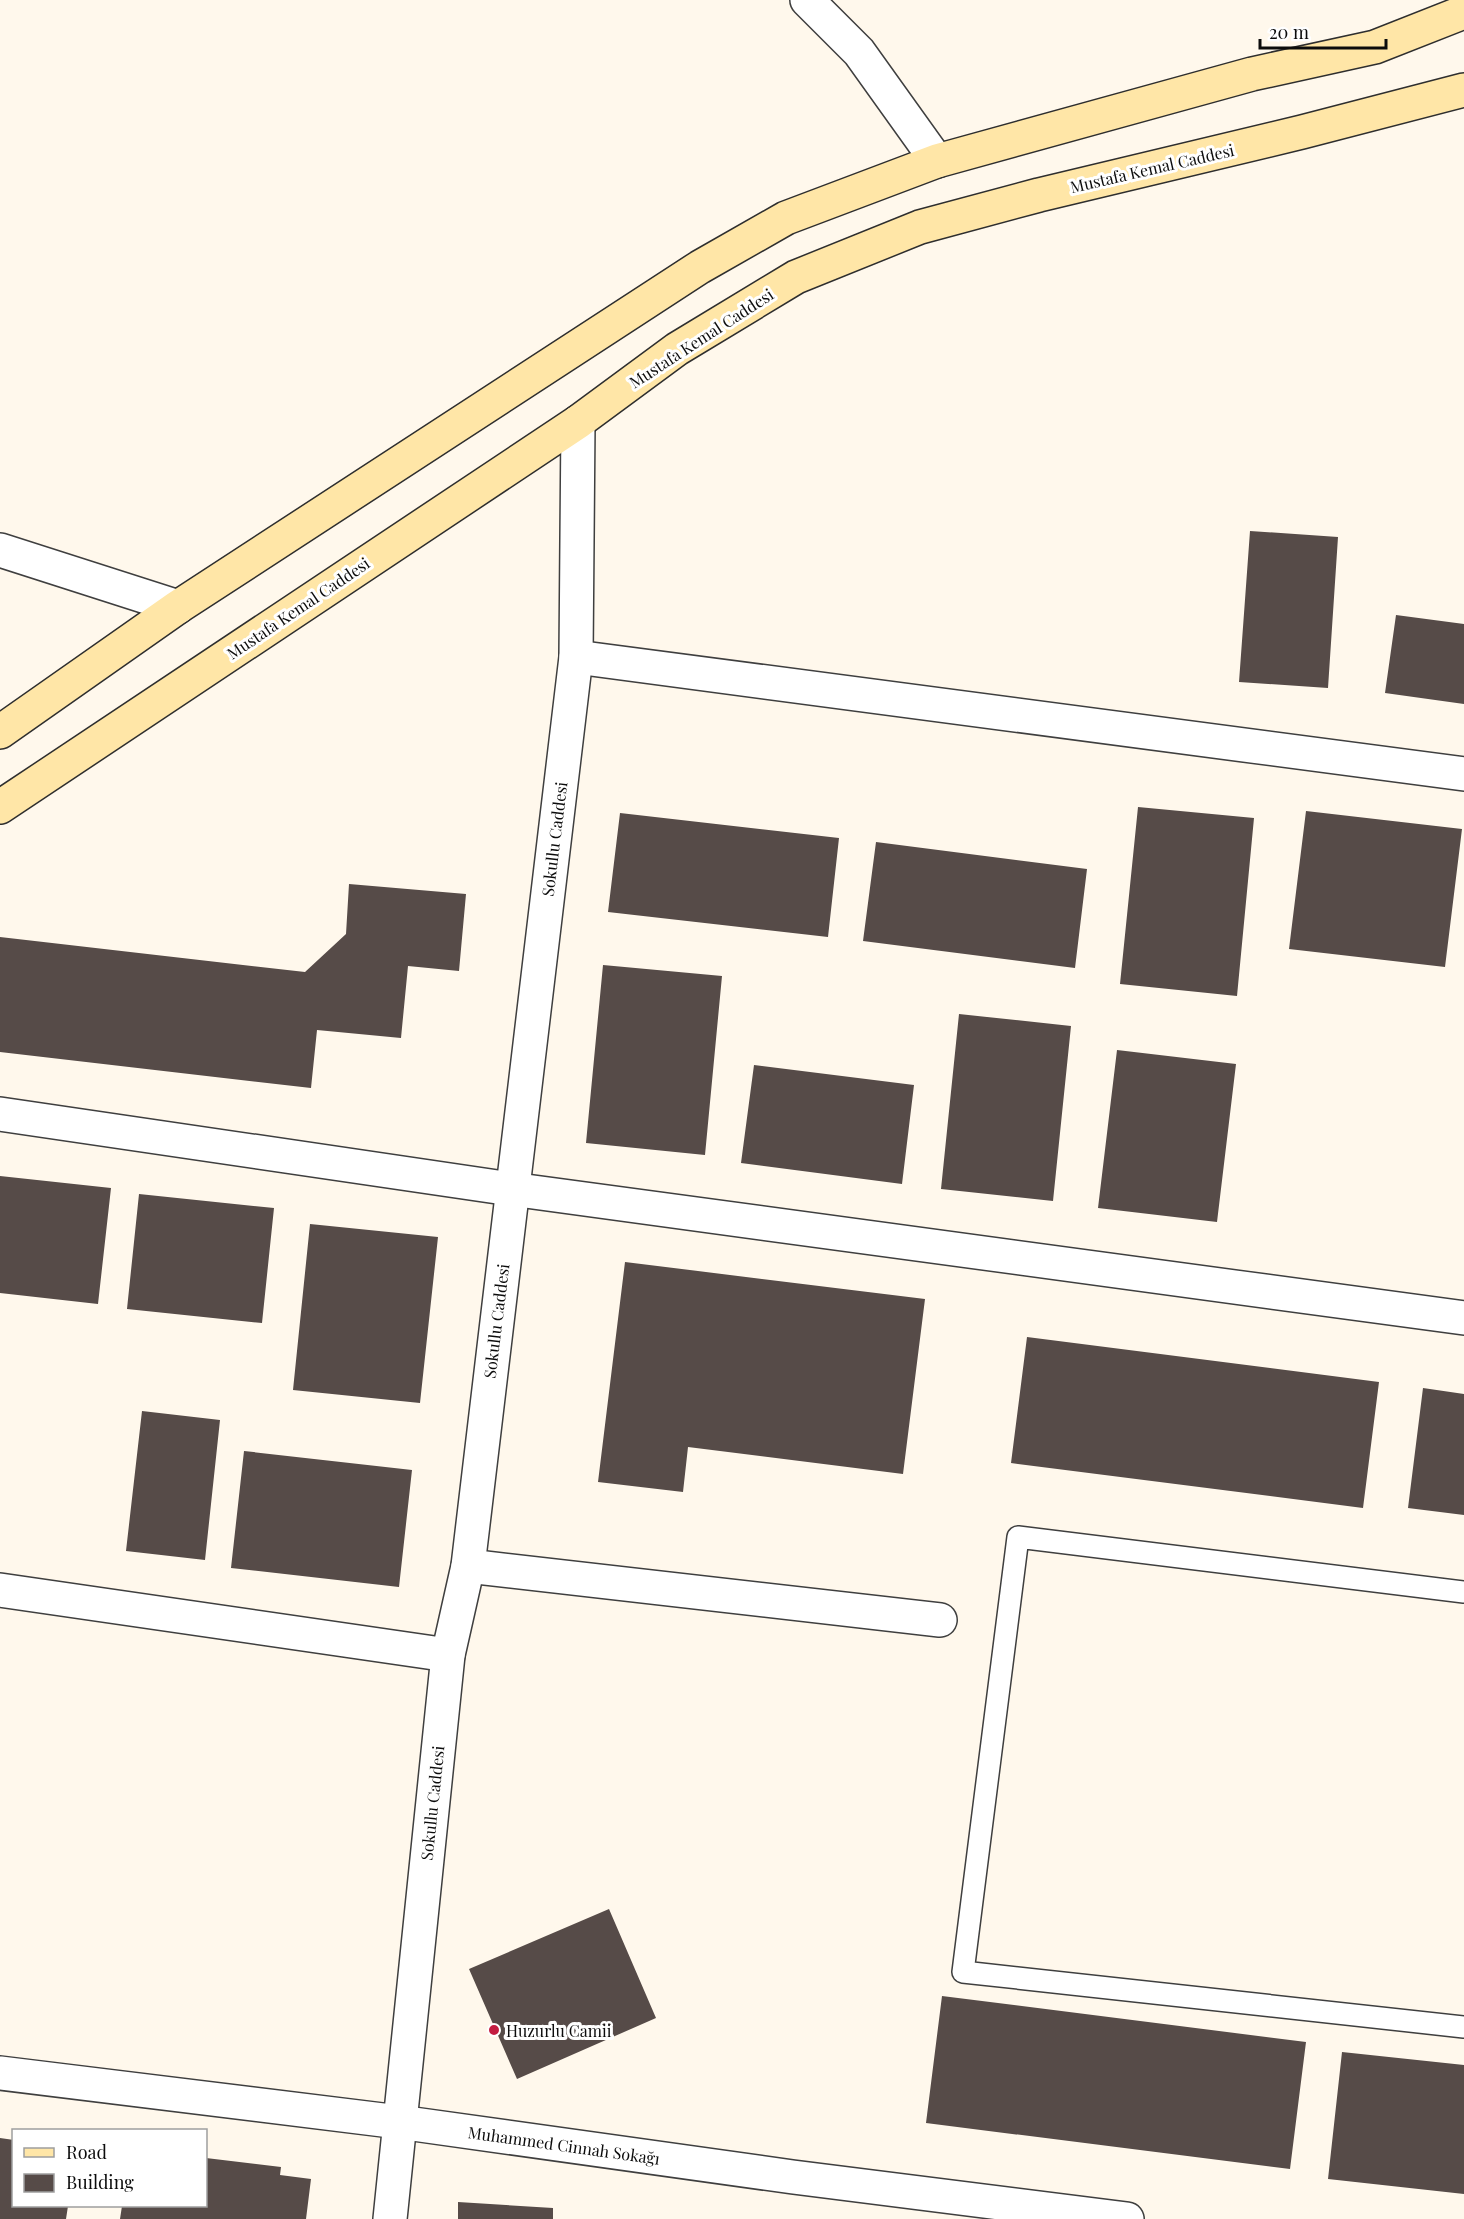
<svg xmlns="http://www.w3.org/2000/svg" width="1464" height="2219" font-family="'Playfair Display',serif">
<rect width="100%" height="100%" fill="#fff8ec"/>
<path fill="#564b48" d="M 1250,531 L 1338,537 L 1328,688 L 1239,682 Z
M 1396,615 L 1464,624 L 1464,704 L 1385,693 Z
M 1138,807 L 1254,818 L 1237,996 L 1120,984 Z
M 1306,811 L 1462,829 L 1445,967 L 1289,949 Z
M 620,813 L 839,838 L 828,937 L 608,912 Z
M 876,842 L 1087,869 L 1075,968 L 863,941 Z
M 349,884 L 466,894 L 459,971 L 408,966 L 401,1038 L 317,1030 L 311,1088 L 0,1052 L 0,937 L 305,972 L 346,934 Z
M 603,965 L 722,976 L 705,1155 L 586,1143 Z
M 959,1014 L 1071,1026 L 1053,1201 L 941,1189 Z
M 1117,1050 L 1236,1064 L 1217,1222 L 1098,1208 Z
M 754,1065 L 914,1085 L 902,1184 L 741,1163 Z
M 0,1176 L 111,1188 L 98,1304 L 0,1293 Z
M 139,1194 L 274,1208 L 262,1323 L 127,1309 Z
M 310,1224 L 438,1237 L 420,1403 L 293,1390 Z
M 625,1262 L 925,1299 L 903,1474 L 688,1447 L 683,1492 L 598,1482 Z
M 1027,1337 L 1379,1382 L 1363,1508 L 1011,1463 Z
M 1423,1388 L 1464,1394 L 1464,1515 L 1408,1508 Z
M 142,1411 L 220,1420 L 205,1560 L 126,1551 Z
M 244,1451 L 412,1470 L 399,1587 L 231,1568 Z
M 609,1909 L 656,2018 L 517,2079 L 469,1969 Z
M 942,1996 L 1306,2042 L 1290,2169 L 926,2123 Z
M 1342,2052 L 1464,2065 L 1464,2194 L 1328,2179 Z
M 0,2138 L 14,2140 L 14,2206 L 68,2206 L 66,2219 L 0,2219 Z
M 206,2158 L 281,2167 L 280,2175 L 311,2179 L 306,2219 L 120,2219 L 122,2206 L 206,2206 Z
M 458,2202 L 553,2208 L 553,2219 L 458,2219 Z"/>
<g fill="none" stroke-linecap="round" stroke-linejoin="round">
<g stroke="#3f3f3f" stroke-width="24">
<path id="service" d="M 1464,1592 L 1018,1537 L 963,1972 L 1464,2027"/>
</g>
<g stroke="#3f3f3f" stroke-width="36">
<path id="minor" d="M 807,0 L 859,52 L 937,161
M 0,550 L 178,607
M 576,657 L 1464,774
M 0,1114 L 511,1189 L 1464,1318
M 468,1566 L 940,1620
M 0,1590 L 448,1655
M 0,2073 L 399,2122 L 793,2177 L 1127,2219"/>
</g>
<g stroke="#3f3f3f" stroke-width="36">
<path id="tertiary" d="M 390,2219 L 448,1655 L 468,1566 L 576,657 L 578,422"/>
</g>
<g stroke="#2e2e2e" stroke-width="36">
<path id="secondary" d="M 0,732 L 178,607 L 700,267 L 786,218 L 937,161 L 1252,74 L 1375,47 L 1464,12
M 0,807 L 578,422 L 677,349 L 796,277 L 920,227 L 1039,195 L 1302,132 L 1464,90"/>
</g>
<use href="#service" stroke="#fff" stroke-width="21"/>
<use href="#minor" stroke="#fff" stroke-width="33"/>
<use href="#tertiary" stroke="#fff" stroke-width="33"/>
<use href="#secondary" stroke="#ffe6a7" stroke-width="33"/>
</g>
<circle fill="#c41d41" stroke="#fff" stroke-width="2" cx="494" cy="2030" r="6"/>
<g text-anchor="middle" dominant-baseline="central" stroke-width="6" stroke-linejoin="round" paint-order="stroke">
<g font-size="16" fill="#0c0c0c" stroke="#fff">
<text transform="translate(1152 168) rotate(-13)">Mustafa Kemal Caddesi</text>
<text transform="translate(701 338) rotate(-33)">Mustafa Kemal Caddesi</text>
<text transform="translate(298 608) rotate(-34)">Mustafa Kemal Caddesi</text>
<text transform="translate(554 839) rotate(-83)">Sokullu Caddesi</text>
<text transform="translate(496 1321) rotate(-83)">Sokullu Caddesi</text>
<text transform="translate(432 1803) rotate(-84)">Sokullu Caddesi</text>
<text transform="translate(564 2145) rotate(8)">Muhammed Cinnah Sokağı</text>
</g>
<g font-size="16" fill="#0c0c0c" stroke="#fff" text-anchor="start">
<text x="506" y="2030">Huzurlu Camii</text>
</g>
</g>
<rect x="12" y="2129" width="195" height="78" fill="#ffffff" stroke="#9e9e9e" stroke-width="1.5"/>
<rect x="24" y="2148" width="30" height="9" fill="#ffe6a7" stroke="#9e9e9e" stroke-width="1.5"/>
<text x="66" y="2159" font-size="18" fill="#0c0c0c">Road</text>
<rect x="24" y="2174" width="30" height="18" fill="#564b48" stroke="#9e9e9e" stroke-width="1.5"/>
<text x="66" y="2189" font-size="18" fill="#0c0c0c">Building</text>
<path d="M1260 39v9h126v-9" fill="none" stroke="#0c0c0c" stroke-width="3"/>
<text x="1269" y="39" font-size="18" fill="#0c0c0c" stroke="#ffffff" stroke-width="4.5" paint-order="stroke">20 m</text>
</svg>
